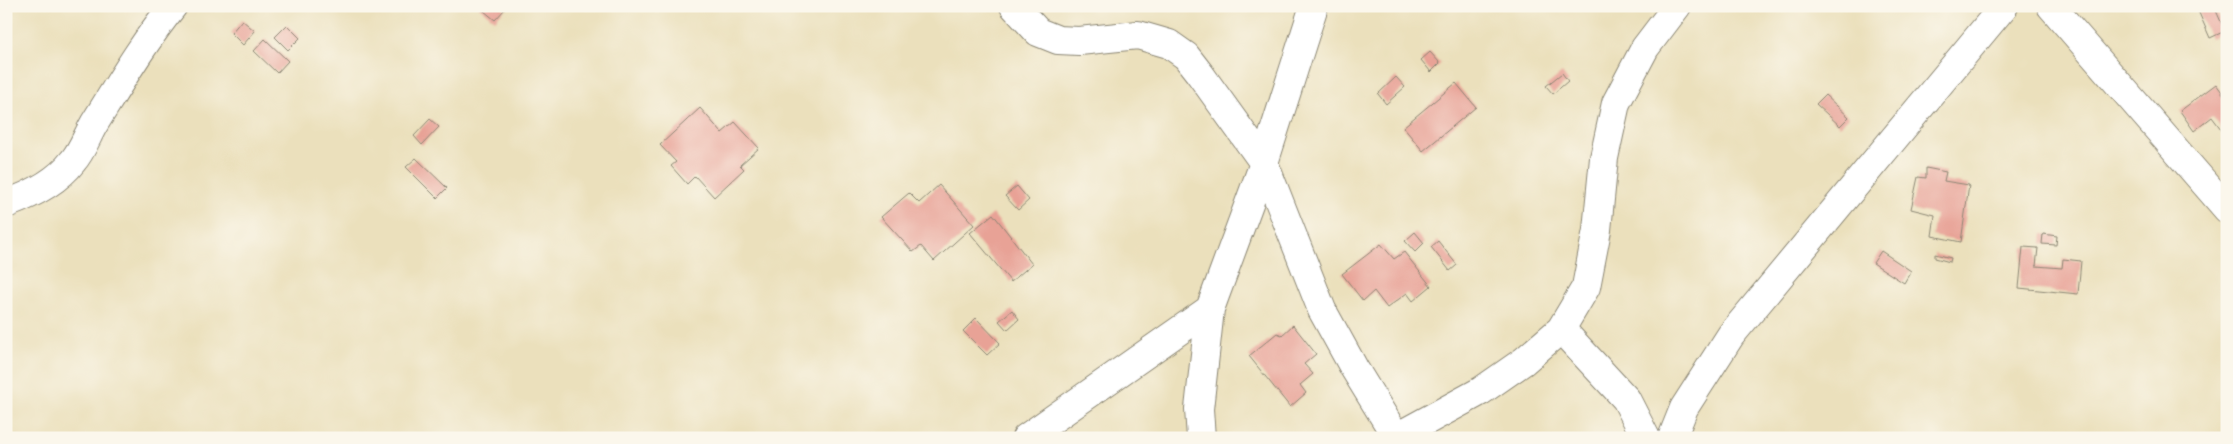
<svg xmlns="http://www.w3.org/2000/svg" width="2233" height="444" font-family="Alegreya,serif">
<rect width="100%" height="100%" fill="#fbf7ec"/>
<filter id="ink" filterUnits="userSpaceOnUse"><feTurbulence type="fractalNoise" baseFrequency=".02" numOctaves="2"/><feDisplacementMap in="SourceGraphic" scale="10" xChannelSelector="R" yChannelSelector="G"/><feConvolveMatrix kernelMatrix="1 2 1 2 8 2 1 2 1" color-interpolation-filters="sRGB"/></filter>
<filter id="wash" filterUnits="userSpaceOnUse"><feTurbulence type="fractalNoise" baseFrequency=".0096" numOctaves="4" result="noise"/><feDisplacementMap in="SourceGraphic" scale="20" xChannelSelector="R" yChannelSelector="G"/><feGaussianBlur stdDeviation="1.12" result="paint"/><feColorMatrix in="noise" values="0 0 0 0 0 0 0 0 0 0 0 0 0 0 0 0 0 1.4 0 .05"/><feComposite in="paint" operator="in"/></filter>
<g filter="url(#wash)">
<rect width="100%" height="100%" fill="#ebe0bc"/>
<g id="blocks">
<path fill="#e8a296" d="M 478,6 L 501,6 L 505,9 L 495,20 Z
M 2196,6 L 2214,6 L 2225,31 L 2210,38 Z
M 242,20 L 255,31 L 243,45 L 231,33 Z
M 287,25 L 300,38 L 288,50 L 275,37 Z
M 265,39 L 288,61 L 277,73 L 254,51 Z
M 1430,52 L 1440,63 L 1431,72 L 1421,60 Z
M 1562,73 L 1568,81 L 1553,94 L 1546,86 Z
M 1396,77 L 1405,87 L 1386,104 L 1378,94 Z
M 1456,83 L 1476,107 L 1423,151 L 1403,127 Z
M 2216,84 L 2227,99 L 2227,131 L 2224,133 L 2212,117 L 2194,131 L 2180,111 Z
M 1825,95 L 1849,117 L 1840,126 L 1816,104 Z
M 700,108 L 722,133 L 735,122 L 759,148 L 740,165 L 744,169 L 714,197 L 695,176 L 687,184 L 671,166 L 676,162 L 660,145 Z
M 430,119 L 439,127 L 422,145 L 414,136 Z
M 416,158 L 447,188 L 437,198 L 406,167 Z
M 1926,168 L 1946,172 L 1944,181 L 1969,185 L 1961,242 L 1932,236 L 1935,215 L 1911,209 L 1918,177 L 1926,178 Z
M 939,185 L 974,225 L 934,261 L 921,246 L 913,252 L 881,217 L 909,193 L 919,203 Z
M 1017,186 L 1029,200 L 1018,210 L 1005,196 Z
M 993,214 L 1032,264 L 1011,282 L 970,233 Z
M 1415,232 L 1424,243 L 1415,252 L 1405,241 Z
M 2043,234 L 2057,236 L 2056,245 L 2042,244 Z
M 1438,241 L 1457,265 L 1450,271 L 1431,247 Z
M 1381,244 L 1394,259 L 1404,252 L 1431,286 L 1413,301 L 1407,293 L 1387,308 L 1374,291 L 1363,301 L 1342,274 Z
M 2023,247 L 2038,248 L 2036,266 L 2062,268 L 2063,259 L 2081,261 L 2078,294 L 2019,288 Z
M 1881,251 L 1911,271 L 1904,283 L 1873,263 Z
M 1935,254 L 1951,258 L 1950,262 L 1935,258 Z
M 1012,310 L 1019,319 L 1007,330 L 999,321 Z
M 976,318 L 1000,343 L 987,355 L 963,331 Z
M 1293,325 L 1316,354 L 1304,364 L 1313,374 L 1300,385 L 1306,393 L 1290,407 L 1249,356 L 1277,333 L 1282,335 Z"/>
</g>
</g>
<g filter="url(#ink)">
<use href="#blocks" fill-opacity="0" stroke="#8b8674" stroke-width="1"/>
<g fill="none" stroke-linecap="round" stroke-linejoin="round">
<g stroke="#8b8674" stroke-width="30">
<path id="minor" d="M 1014,6 L 1038,32 L 1058,40 L 1079,41 L 1138,35 L 1169,44 L 1186,56 L 1200,74 L 1264,163 L 1322,310 L 1354,368 L 1397,438
M 2051,6 L 2227,209
M 6,204 C 31,195 57,182 73,161 C 82,151 87,136 94,124 C 119,84 143,43 173,6
M 1561,329 L 1626,399 L 1646,438
M 1026,438 L 1210,309
M 1201,438 L 1199,409 L 1210,309 L 1264,163 L 1314,6
M 1395,438 L 1481,391 L 1524,361 L 1561,329 L 1586,287 L 1597,230 L 1604,158 L 1616,103 L 1645,48 L 1677,6
M 1672,438 L 1684,408 L 1731,335 L 2004,6"/>
</g>
<use href="#minor" stroke="#fff" stroke-width="28"/>
</g>
</g>
<rect width="2233" height="444" fill="none" stroke="#fbf7ec" stroke-width="25"/>
</svg>
